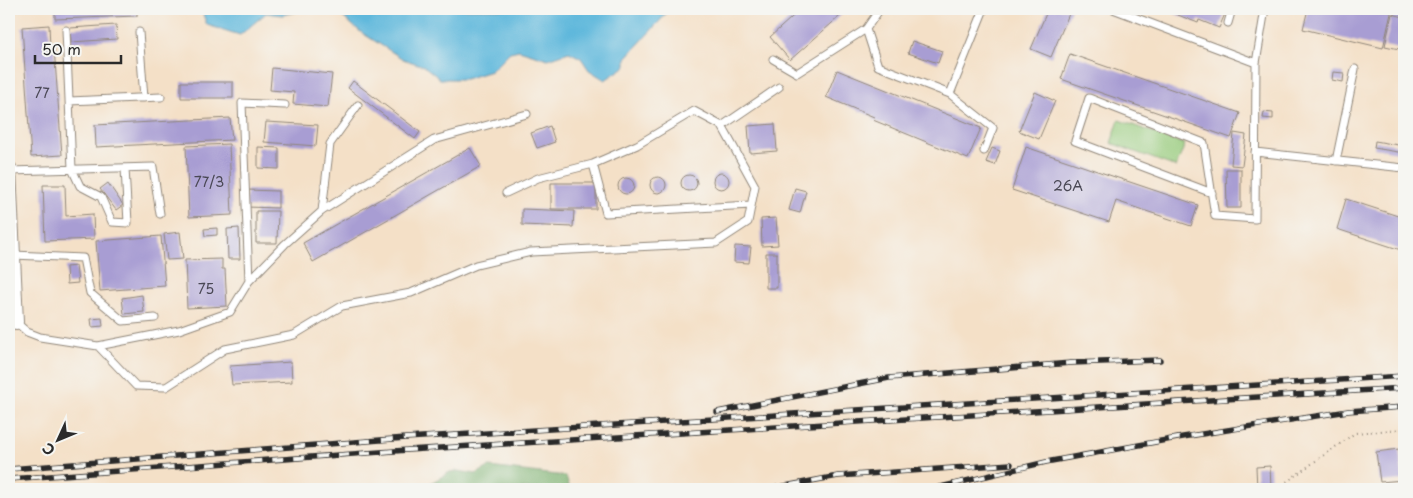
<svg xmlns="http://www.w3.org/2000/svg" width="1413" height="498" font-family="'Playpen Sans',sans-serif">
<rect width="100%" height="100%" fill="#f6f6f2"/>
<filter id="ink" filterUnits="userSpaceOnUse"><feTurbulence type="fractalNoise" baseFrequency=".02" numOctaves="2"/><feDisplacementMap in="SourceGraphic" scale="10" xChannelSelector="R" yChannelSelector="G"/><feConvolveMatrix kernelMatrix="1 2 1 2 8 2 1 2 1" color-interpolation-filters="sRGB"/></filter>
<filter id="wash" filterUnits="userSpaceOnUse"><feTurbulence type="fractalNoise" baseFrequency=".0096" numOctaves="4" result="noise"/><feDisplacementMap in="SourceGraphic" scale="20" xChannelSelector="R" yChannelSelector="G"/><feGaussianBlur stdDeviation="1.12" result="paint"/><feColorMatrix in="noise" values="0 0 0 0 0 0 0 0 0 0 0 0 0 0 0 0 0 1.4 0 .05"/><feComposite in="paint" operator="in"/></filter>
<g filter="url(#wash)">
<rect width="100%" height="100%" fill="#f4e0c7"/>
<path fill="#97cb7c" stroke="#617b54" d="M 1119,120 L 1185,144 L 1176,167 L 1111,143 Z"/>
<path fill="#79af6c" stroke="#526d4c" d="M 489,467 L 566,476 L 570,489 L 420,489 L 450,472 L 458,471 L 476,474 Z"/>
<path fill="#5eb8dc" stroke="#447284" d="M 201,9 L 297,9 L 296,12 L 282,15 L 266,13 L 240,35 L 207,25 Z
M 333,9 L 665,9 L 666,14 L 626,58 L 626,66 L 605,80 L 589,70 L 581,58 L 569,52 L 548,59 L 519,50 L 510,52 L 491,71 L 465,79 L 440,79 L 424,66 L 403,59 L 362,33 Z"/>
<g id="blocks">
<path fill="#a89dd3" d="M 55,9 L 137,9 L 137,16 L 55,19 Z
M 801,9 L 848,9 L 790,60 L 770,37 Z
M 1048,9 L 1071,9 L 1051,57 L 1031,49 Z
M 1163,9 L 1227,9 L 1219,28 L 1199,20 L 1198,23 Z
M 1308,9 L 1392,9 L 1383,48 L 1303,29 Z
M 1392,14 L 1404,17 L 1404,50 L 1385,46 Z
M 49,25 L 50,48 L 54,47 L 62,155 L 31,157 L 22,27 Z
M 116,25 L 117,39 L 71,42 L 70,28 Z
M 912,41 L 942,51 L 938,63 L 908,53 Z
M 1070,54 L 1240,113 L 1231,138 L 1061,79 Z
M 272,68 L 332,74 L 328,107 L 293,104 L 294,92 L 270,90 Z
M 837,70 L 981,128 L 968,159 L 873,120 L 874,117 L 826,97 Z
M 1333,72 L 1344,73 L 1343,82 L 1332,80 Z
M 353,81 L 420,132 L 415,139 L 348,88 Z
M 181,82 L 233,82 L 233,98 L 181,98 Z
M 1035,92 L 1055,101 L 1039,139 L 1019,131 Z
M 1264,112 L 1273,113 L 1273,119 L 1263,118 Z
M 230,118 L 232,140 L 96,147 L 95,125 Z
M 266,122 L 318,125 L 316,146 L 264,142 Z
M 775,124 L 777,151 L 750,153 L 748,126 Z
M 550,126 L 555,142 L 537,148 L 531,133 Z
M 1234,133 L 1246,135 L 1242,166 L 1231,165 Z
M 1375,141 L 1404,146 L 1404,153 L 1374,148 Z
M 229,144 L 232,215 L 189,217 L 186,146 Z
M 258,147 L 279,148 L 279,169 L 258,168 Z
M 1026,147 L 1198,205 L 1191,226 L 1116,201 L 1109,222 L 1012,190 Z
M 470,148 L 481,166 L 313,262 L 303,243 Z
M 992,148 L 1000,151 L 995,165 L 986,162 Z
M 1226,169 L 1241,169 L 1241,208 L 1227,208 Z
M713 181a8 8 0 1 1 16 0a8 8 0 1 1-16 0Z
M681 183a8 8 0 1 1 16 0a8 8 0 1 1-16 0Z
M650 185a8 8 0 1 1 16 0a8 8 0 1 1-16 0Z
M618 186a8 8 0 1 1 16 0a8 8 0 1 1-16 0Z
M 108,183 L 123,205 L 116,210 L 100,189 Z
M 551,183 L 596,183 L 596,209 L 551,209 Z
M 43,185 L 65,185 L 66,216 L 93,214 L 94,239 L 45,241 Z
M 795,188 L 806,191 L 800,213 L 789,210 Z
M 247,190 L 278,191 L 278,208 L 246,207 Z
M 1346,199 L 1404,218 L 1404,251 L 1337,229 Z
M 522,209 L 574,211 L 573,227 L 522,225 Z
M 256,211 L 278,211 L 277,243 L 256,243 Z
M 776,218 L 778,245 L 762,246 L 761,219 Z
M 217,228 L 217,235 L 205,236 L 204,229 Z
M 239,228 L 240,259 L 228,259 L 227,229 Z
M 180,232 L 183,259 L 167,260 L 164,234 Z
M 161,236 L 165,286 L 100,291 L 96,241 Z
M 735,246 L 751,247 L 749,263 L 734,262 Z
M 766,253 L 777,253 L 777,288 L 766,288 Z
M 222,259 L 222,269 L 225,269 L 227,306 L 187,308 L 185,260 Z
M 76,266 L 78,283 L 67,284 L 66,267 Z
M 142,295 L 144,312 L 124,314 L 122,298 Z
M 102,318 L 103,326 L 92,327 L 91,319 Z
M 291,362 L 292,382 L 232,385 L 230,366 Z
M 1399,449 L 1403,480 L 1380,482 L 1376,452 Z
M 1270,466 L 1271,489 L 1257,489 L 1256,467 Z
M 1248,483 L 1248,489 L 1236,489 L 1235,484 Z"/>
</g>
</g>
<g filter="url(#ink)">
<use href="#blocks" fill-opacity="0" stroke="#908679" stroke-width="1"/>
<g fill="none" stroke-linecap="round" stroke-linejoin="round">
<g stroke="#908679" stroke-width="9">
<path id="service" d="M 880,9 L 866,29 L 878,66 L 950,94 L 993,128 L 984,151
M 1113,9 L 1256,63
M 1228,23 L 1232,9
M 66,30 L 72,169 L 80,186 L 101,197 L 112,222 L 128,223 L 125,168
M 139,32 L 144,98
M 773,59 L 797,73 L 866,29
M 950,94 L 984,9
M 69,101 L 161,97
M 722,126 L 779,87
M 1255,152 L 1404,168
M 1336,161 L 1355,69
M 593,164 L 606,213 L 751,205
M 9,171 L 153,167 L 160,214
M 1212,193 L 1075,141 L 1089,98 L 1204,143 L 1215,216 L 1255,219 L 1256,63 L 1265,9
M 322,211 L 330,144 L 358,105
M 13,255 L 83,258 L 90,293 L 123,321 L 155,318
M 249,281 L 242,103 L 285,105
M 9,328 L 16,322 L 27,332 L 40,337 L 98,346 L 136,386 L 166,387 L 225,349 L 294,335 L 342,306 L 411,293 L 476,265 L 531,252 L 716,243 L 748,222 L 755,186 L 722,126 L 694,111 L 637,145 L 593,164 L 538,178 L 506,193
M 98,346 L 179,330 L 230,312 L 249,281 L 285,244 L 322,211 L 434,140 L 527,114"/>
</g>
<g stroke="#908679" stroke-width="16">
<path id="minor" d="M 9,168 L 16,322"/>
</g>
<path stroke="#908679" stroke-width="2" stroke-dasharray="1 4" stroke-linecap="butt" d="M 1280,489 L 1282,485 L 1355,433 L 1404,429"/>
<use href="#service" stroke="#fff" stroke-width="7"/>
<use href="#minor" stroke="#fff" stroke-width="14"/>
<g stroke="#2b2b2b" stroke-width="5.5">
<path id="rail" d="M 717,412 L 889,378 L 1071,363 L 1160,360
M 9,469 L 406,438 L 1404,376
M 9,479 L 408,450 L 1404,388
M 769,489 L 838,476 L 1011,464
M 932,489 L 1046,462 L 1183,437 L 1348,411 L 1404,407"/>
</g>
<use href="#rail" stroke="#f6f6f2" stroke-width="4" stroke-dasharray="11" stroke-linecap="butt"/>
</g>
</g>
<g text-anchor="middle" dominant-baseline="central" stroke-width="4" stroke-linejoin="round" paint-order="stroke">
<g font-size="14" fill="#4a4855">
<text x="42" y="92">77</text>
<text x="209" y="181">77/3</text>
<text x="1068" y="185">26А</text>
<text x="206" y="288">75</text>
</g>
</g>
<rect width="1413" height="498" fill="none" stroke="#f6f6f2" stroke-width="30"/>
<g transform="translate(58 440) rotate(226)" stroke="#f6f6f2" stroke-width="4" paint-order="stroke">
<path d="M0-4L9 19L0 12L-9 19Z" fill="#2b2b2b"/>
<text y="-8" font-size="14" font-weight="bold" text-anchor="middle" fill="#2b2b2b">С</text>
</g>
<path d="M35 55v8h86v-8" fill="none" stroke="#2b2b2b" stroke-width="2.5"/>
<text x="42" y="55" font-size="15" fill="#2b2b2b" stroke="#f6f6f2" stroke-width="4" paint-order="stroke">50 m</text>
</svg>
